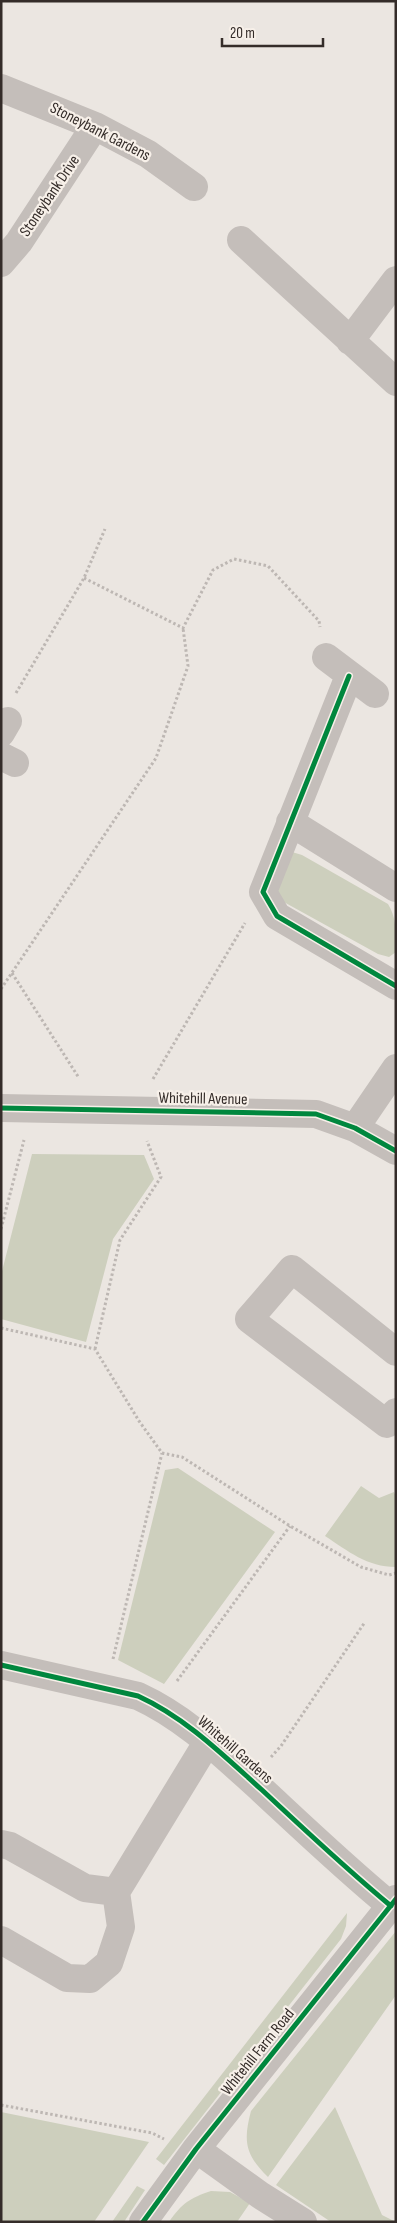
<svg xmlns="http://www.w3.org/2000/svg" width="397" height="2223" font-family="'Sofia Sans Condensed',sans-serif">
<rect width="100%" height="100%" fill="#ebe6e1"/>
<path fill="#cdcfbd" d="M 292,852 L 302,855 L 388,904 C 397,918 396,935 396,952 L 389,957 L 378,954 L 282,901 L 273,893 Z
M 32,1154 L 144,1155 L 154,1179 L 113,1239 L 86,1342 L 1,1319 L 1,1275 Z
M 178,1468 L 275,1532 L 164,1684 L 118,1660 L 165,1470 Z
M 361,1486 L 379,1498 L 394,1492 L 396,1497 L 396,1567 C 367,1567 348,1551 325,1536 Z
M 347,1913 L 346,1926 L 341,1939 L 164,2165 L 156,2159 Z
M 396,1931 L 396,1995 L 268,2177 C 245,2155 243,2141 251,2111 Z
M 335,2107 L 382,2215 L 396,2222 L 331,2222 L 276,2185 Z
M 1,2112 L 149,2142 L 94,2222 L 1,2222 Z
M 137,2186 L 145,2190 L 124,2222 L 112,2222 Z
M 211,2191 L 230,2192 L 250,2203 L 237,2222 L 169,2222 C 182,2203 190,2198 211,2191 Z"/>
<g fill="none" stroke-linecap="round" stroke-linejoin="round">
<path stroke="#bdb7b3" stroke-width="3" stroke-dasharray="2.5 2.5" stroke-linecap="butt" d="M 84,578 L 183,628 L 213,570 L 234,559 L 268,566 L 319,621 L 320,627
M 16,693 L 84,578 L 105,529
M 12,973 L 79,1078
M 1,989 L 156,758 L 188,666 L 183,628
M 153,1079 L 245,923
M 1,1229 L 24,1140
M 1,1328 L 95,1349 L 139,1421 L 162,1453 L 182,1457 L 290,1526 L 361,1567 L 389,1575 L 396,1573
M 95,1349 L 120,1240 L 161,1177 L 147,1141
M 113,1659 L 162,1453
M 177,1681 L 290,1526
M 271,1757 L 281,1746 L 365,1622
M 1,2105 L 152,2133 L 164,2139"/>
<path stroke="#c4beba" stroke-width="28" d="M 1,88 L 95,126 L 148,154 L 194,187
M 241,240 L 396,382
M 1,263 L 19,242 L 95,126
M 350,341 L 396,280
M 326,657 L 375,694
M 349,676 L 263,892 L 277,916 L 396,986
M 1,733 L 8,721
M 1,756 L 15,763
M 290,822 L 396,888
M 1,1108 L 316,1114 L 355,1128 L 396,1151
M 355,1128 L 396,1068
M 396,1352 L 292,1269 L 249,1319 L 387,1424 L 396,1412
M 1,1665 L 138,1696 C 186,1718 223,1755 262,1790 C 304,1829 346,1869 391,1906
M 1,1844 L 10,1846 L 85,1888 L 116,1892
M 1,1940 L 67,1978 L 90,1979 L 109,1963 L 121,1927 L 116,1892 L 208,1741
M 196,2149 L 260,2195 L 303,2222
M 143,2222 L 196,2149 L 396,1899"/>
<g stroke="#f7f0e9" stroke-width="8">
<path id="cycleway" d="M 349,676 L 263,892 L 277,916 L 396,986
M 1,1108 L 316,1114 L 355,1128 L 396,1151
M 1,1665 L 138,1696 C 186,1718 223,1755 262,1790 C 304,1829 346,1869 391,1906
M 143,2222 L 196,2149 L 396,1899"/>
</g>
<use href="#cycleway" stroke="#00873e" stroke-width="5"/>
</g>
<g text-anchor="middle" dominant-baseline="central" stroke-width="4.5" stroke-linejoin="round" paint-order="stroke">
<g font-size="16" fill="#342c29" stroke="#f7f0e9">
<text transform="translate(100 132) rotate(27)">Stoneybank Gardens</text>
<text transform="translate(50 196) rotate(-56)">Stoneybank Drive</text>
<text transform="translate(203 1099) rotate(1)">Whitehill Avenue</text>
<text transform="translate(235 1750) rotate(41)">Whitehill Gardens</text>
<text transform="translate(258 2052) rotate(-51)">Whitehill Farm Road</text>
</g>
</g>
<rect width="397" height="2223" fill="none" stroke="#342c29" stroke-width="5"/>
<path d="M222 38v8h101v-8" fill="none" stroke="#342c29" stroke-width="2.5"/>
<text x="230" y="38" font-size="15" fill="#342c29" stroke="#f7f0e9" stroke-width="4" paint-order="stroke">20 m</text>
</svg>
